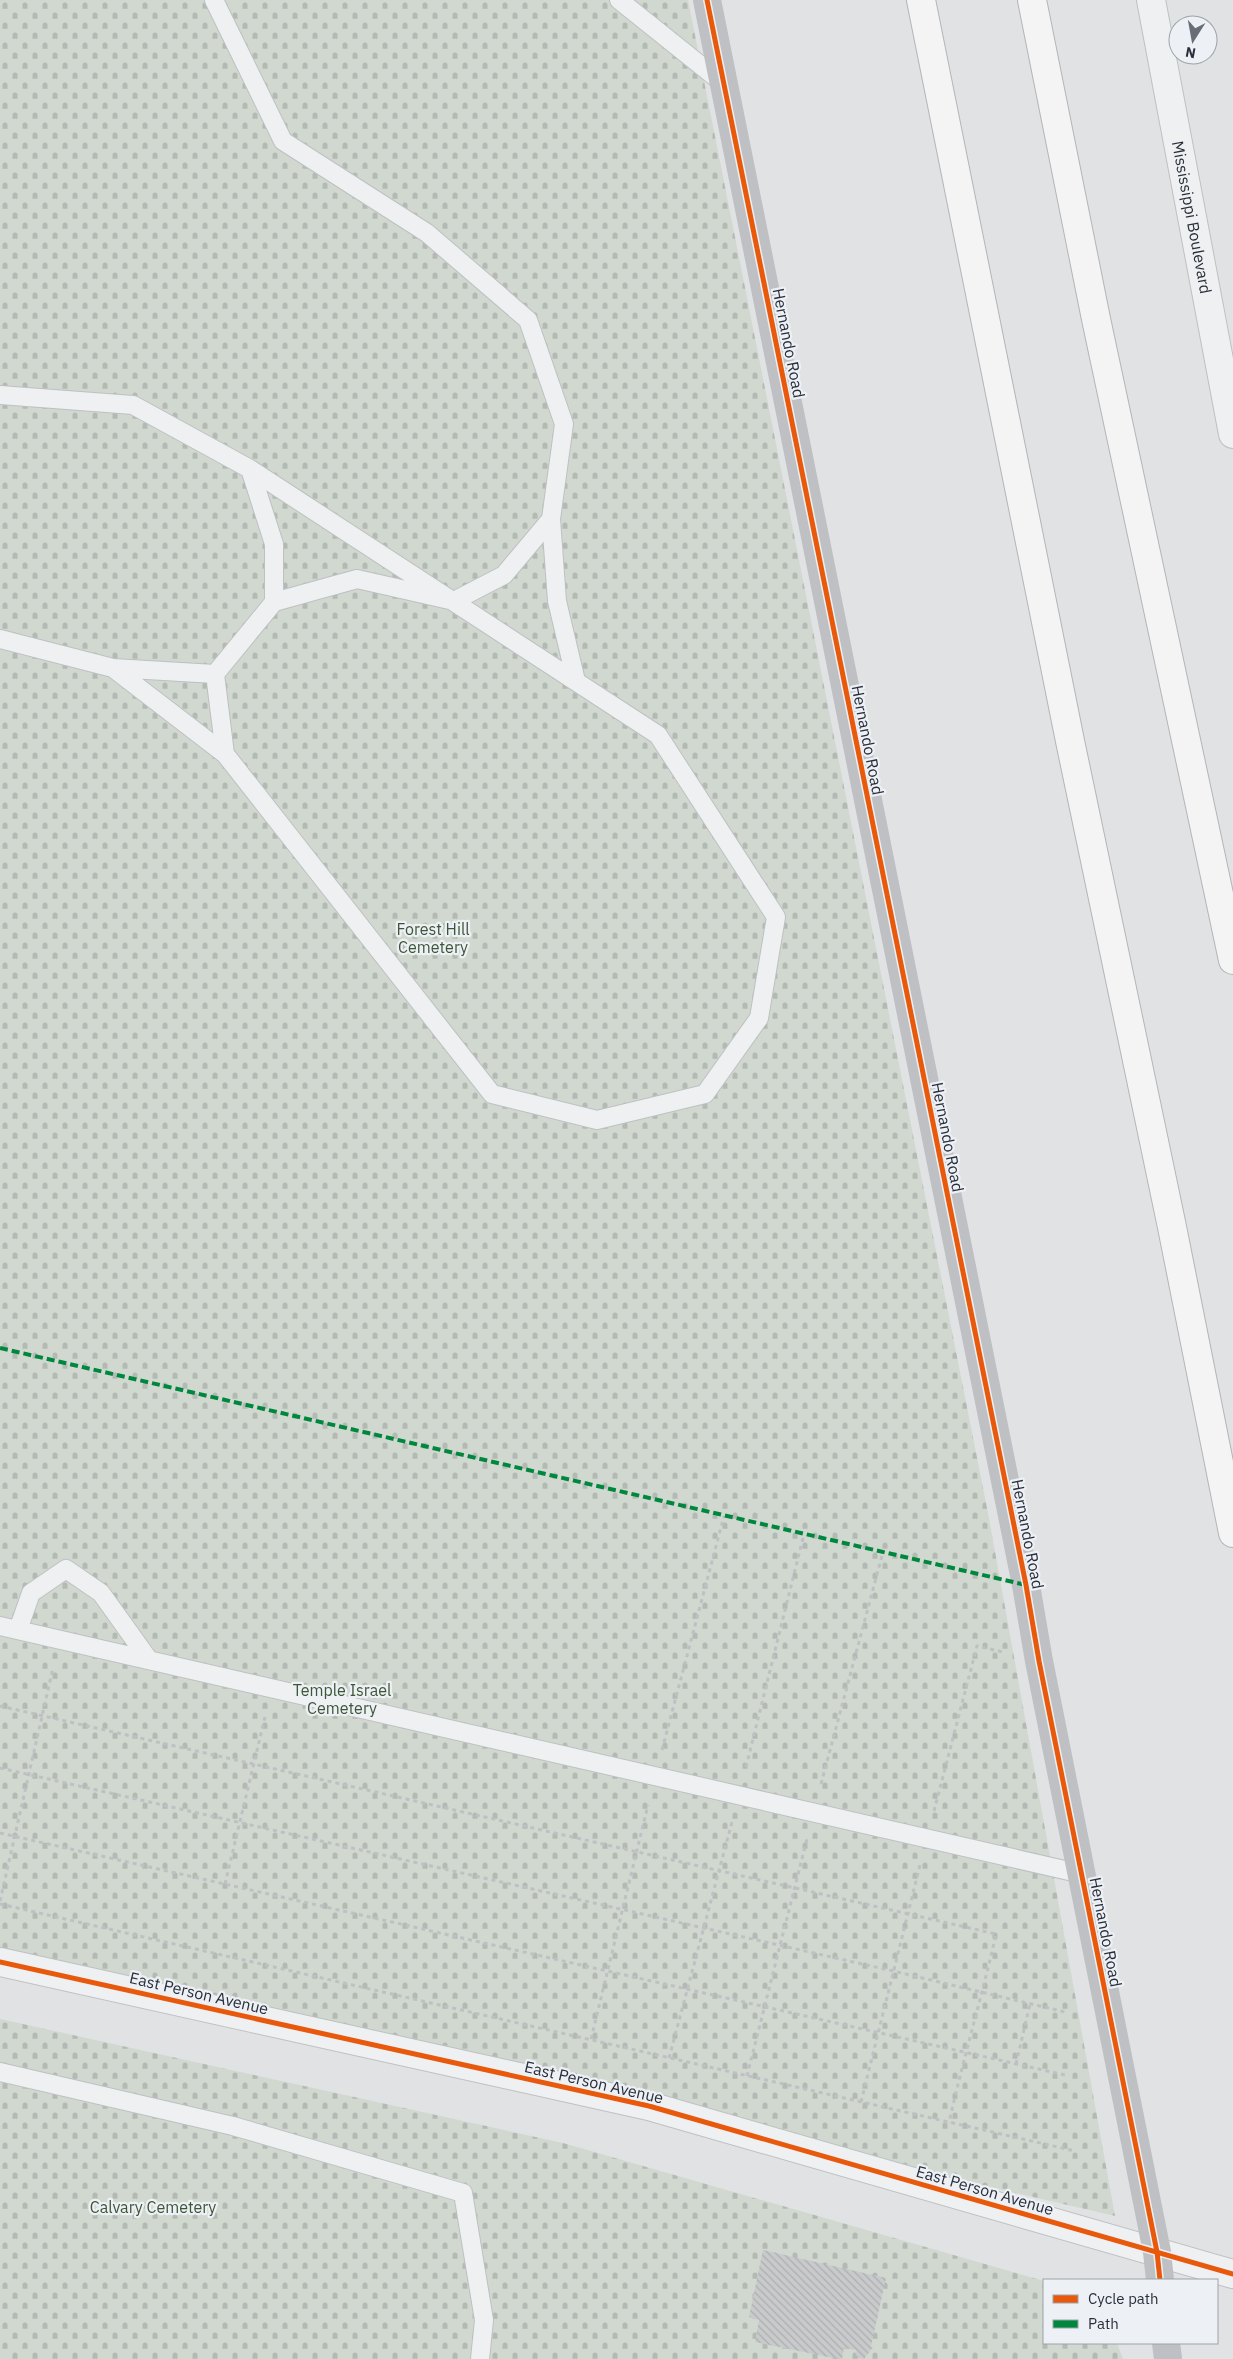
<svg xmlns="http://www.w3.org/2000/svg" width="1233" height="2359" font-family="'IBM Plex Sans',sans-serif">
<defs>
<pattern id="cemetery-stones" width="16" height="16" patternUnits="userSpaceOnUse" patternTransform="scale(1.25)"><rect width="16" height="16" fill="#d1d8d0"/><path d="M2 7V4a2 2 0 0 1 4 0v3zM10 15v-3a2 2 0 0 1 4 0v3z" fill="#b3bab4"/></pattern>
<pattern id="building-back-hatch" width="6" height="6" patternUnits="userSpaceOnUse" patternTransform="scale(1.25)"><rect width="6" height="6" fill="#c8cacc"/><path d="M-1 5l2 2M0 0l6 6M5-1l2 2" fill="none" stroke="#acaeb0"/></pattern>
</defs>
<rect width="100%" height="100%" fill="#e0e2e4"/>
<path fill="url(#cemetery-stones)" d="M 0,0 L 688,0 L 988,1513 L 1115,2216 L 0,1956 Z
M 0,2019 L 563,2143 L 1044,2281 L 1044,2343 L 1117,2343 L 1123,2359 L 0,2359 Z"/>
<path fill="url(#building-back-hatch)" d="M 763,2250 L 886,2278 L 871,2346 L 873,2347 L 864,2359 L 855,2357 L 856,2350 L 844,2348 L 842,2359 L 838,2359 L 755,2342 L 759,2320 L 749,2317 Z"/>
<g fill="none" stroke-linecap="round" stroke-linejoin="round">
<g stroke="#bec0c2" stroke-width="20">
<path id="lane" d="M 214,0 L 283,141 L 427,233 L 528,320 L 564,424 L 551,519 L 504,575 L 454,601 L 357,579 L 274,602
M 619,0 L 724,84
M 0,395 L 133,405 L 250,469 L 658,735 L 776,917 L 759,1018 L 705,1094 L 597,1120 L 492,1094 L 225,754 L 113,668 L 0,639
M 551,519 L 557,601 L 576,681
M 113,668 L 215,674 L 274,602 L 274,544 L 250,469
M 215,674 L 225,754
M 0,1626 L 1082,1874
M 18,1630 L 31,1593 L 66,1569 L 101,1593 L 149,1660
M 0,2072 L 233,2126 L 463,2193 L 484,2320 L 480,2359"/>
</g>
<g stroke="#bec0c2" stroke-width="30">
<g id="street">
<path id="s1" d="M 1151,0 L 1233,434"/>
<path d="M 0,1962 L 649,2106 L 1233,2274"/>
</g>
</g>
<g stroke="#b3b5b8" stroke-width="30">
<path id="highway" d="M 921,0 L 1070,741 L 1172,1227 L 1233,1533
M 1032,0 L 1096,319 L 1233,960"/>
</g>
<path stroke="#bec0c4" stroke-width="3" stroke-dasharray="4 4" stroke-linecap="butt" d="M 0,1706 L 996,1934 C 982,1997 963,2059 949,2123
M 662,1750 L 724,1516
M 746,1767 L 804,1534
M 0,1768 L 893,1971 L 1065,2012
M 821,1784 L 883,1552
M 934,1811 L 977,1646 L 1003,1652
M 0,1833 L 1065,2075
M 225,1884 L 265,1717
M 0,1901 L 53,1668
M 0,1904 L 1075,2151
M 591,2039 L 648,1805
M 669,2058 L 732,1822
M 1016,2064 L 1030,2004
M 747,2076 L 807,1839
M 861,2102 L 920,1865"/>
<use href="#lane" stroke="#eff0f1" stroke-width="18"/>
<use href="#street" stroke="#eff0f1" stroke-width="28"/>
<path stroke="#bec0c4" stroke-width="28" d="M 707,0 L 1026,1585 L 1039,1661 L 1157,2252 L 1160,2280
M 1166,2343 L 1168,2359"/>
<use href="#highway" stroke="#f4f4f5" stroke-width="28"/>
<path stroke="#00873e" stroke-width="4" stroke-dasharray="8 4" stroke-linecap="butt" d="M 0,1348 L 1026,1585"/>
<g stroke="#edf0f4" stroke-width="8">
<path id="cycleway" d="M 707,0 L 1026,1585 L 1039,1661 L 1157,2252 L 1160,2280
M 0,1962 L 649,2106 L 1233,2274"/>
</g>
<use href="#cycleway" stroke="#e8590c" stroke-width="5"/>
</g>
<g text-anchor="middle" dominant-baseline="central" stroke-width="4.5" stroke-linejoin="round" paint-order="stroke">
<g font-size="16" fill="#282f3b" stroke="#edf0f4">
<text stroke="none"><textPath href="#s1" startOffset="221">Mississippi Boulevard</textPath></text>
<text transform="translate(789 343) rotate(79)">Hernando Road</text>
<text transform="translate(868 740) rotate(79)">Hernando Road</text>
<text transform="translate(948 1137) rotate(79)">Hernando Road</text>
<text transform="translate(1028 1534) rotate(79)">Hernando Road</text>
<text transform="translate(1106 1932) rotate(79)">Hernando Road</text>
<text transform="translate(199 1993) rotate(13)">East Person Avenue</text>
<text transform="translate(594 2082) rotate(13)">East Person Avenue</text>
<text transform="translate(985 2190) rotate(16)">East Person Avenue</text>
</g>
<g font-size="16" fill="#3d5637" stroke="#edf0f4">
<text x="433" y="929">Forest Hill<tspan x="433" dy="18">Cemetery</tspan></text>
<text x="342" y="1690">Temple Israel<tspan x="342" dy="18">Cemetery</tspan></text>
<text x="153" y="2207">Calvary Cemetery</text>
</g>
</g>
<rect x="1043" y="2279" width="175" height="65" fill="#edf0f4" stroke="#9ea3aa"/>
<rect x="1053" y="2295" width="25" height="8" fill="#e8590c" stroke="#9ea3aa"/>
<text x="1088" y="2304" font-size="15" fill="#282f3b">Cycle path</text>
<rect x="1053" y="2320" width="25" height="8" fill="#00873e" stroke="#9ea3aa"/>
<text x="1088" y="2329" font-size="15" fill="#282f3b">Path</text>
<g transform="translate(1193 40) rotate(191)"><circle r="24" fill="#edf0f4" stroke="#9ea3aa"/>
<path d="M0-4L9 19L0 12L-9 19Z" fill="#686e76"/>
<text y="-8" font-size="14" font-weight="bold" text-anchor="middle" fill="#282f3b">N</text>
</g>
</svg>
